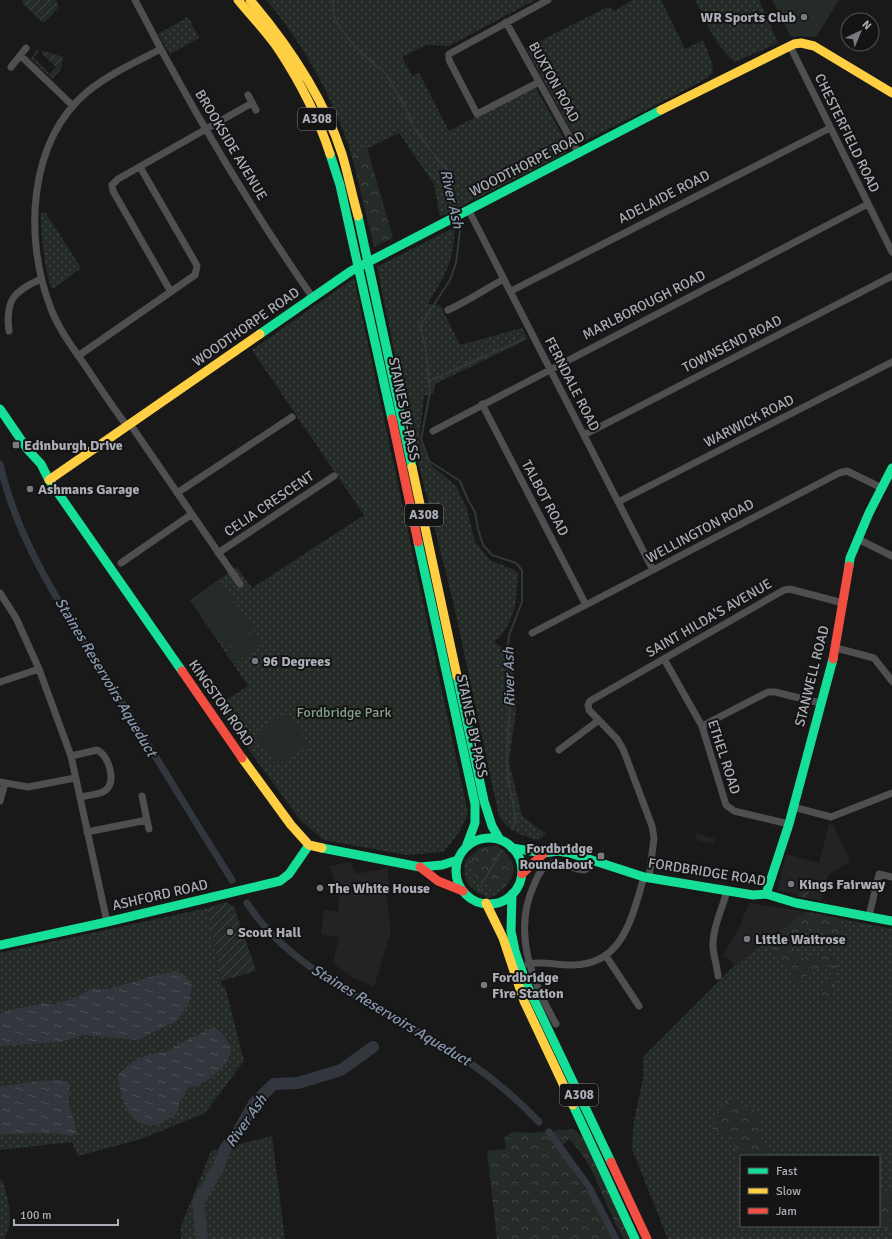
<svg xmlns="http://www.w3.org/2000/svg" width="892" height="1239" font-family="Signika,sans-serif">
<defs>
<pattern id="grass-dots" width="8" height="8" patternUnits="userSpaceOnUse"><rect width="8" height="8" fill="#252c27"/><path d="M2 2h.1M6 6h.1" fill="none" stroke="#424844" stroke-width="1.8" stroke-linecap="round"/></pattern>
<pattern id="forest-crowns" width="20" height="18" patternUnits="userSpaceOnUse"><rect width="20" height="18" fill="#252c27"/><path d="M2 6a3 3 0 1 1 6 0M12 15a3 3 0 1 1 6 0" fill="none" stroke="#424844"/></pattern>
<pattern id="garden-furrows" width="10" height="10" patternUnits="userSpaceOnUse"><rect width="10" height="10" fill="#252c27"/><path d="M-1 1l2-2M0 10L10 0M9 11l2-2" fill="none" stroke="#424844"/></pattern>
<pattern id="water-ripples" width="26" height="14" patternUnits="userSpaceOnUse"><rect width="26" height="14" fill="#32373e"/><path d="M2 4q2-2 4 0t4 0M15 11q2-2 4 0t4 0" fill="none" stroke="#4d5158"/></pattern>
</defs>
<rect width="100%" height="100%" fill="#19191a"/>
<path fill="#232325" d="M 829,824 L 834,825 L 850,862 L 828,875 L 821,901 L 777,890 L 786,854 L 819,863 Z
M 695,833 L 715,839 L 714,844 L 697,840 Z
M 351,862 L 355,874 L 387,868 L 390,892 L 386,893 L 391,931 L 374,987 L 351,977 L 333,963 L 339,937 L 321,935 L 324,910 L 338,912 L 339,900 L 330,866 Z
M 749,903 L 807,912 L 735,965 L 723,955 L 739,928 Z"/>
<path fill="url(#grass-dots)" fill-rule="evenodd" d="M 266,0 L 535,0 L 449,46 L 426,45 L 402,57 L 412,76 L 419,73 L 449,131 L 535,86 L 567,144 L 566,153 L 440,217 L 434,184 L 399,133 L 352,156 C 334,100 305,45 266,0 Z
M 632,0 L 661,0 L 685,49 L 703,40 L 712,63 L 713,72 L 707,78 L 691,87 L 585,141 L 575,138 L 526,48 L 608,7 L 615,11 Z
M 695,0 L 759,0 L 778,43 L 735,62 C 716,47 706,21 695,0 Z
M 188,17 L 199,38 L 170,54 L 158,34 Z
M 45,212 L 81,268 L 53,289 L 51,287 C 44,263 41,238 41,213 Z
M 455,227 C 453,263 446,274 428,304 L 440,305 L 460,345 L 522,328 L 528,339 L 435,384 L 434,393 L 424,396 L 419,440 L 431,465 L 456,486 L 467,509 L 475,542 L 490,560 L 514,570 L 518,574 C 517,601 515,624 494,642 L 511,654 L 517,703 L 509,762 L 522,816 L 546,834 L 538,840 C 522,836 508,830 499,816 L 453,601 L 413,442 L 377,267 Z
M 354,278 L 468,813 L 459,833 L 443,852 L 406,855 L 324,840 L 300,820 L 217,706 L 248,686 L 190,600 L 237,567 L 252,588 L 364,515 L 252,350 Z
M 480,848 L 471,860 L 493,889 L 502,890 L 496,895 L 488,898 C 469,887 462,884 465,861 Z
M 207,908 L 222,987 L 225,986 L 244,1061 L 205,1113 L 141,1139 L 78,1156 L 72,1142 L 0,1150 L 0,1134 C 21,1136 52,1130 71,1136 L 71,1113 L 68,1088 L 40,1081 L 0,1086 L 0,1046 L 62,1042 L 83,1035 L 137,1040 L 160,1028 L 146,978 L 108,989 L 92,988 L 76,997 L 55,1004 L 44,1003 L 5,1011 L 0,1014 L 0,953 Z
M 807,912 L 892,929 L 892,1239 L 668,1239 L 632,1149 L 634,1120 L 643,1079 L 643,1057 L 735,965 ZM 741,1156 L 879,1156 L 879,1226 L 741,1226 Z
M 272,1136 L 285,1239 L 181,1239 L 181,1226 L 211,1151 Z
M 0,1180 L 3,1181 C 8,1201 15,1220 4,1239 L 0,1239 Z"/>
<path fill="url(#forest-crowns)" d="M 367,148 L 393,238 L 374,247 L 352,156 Z
M 497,845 C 514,860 522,871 502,890 L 493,889 L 474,875 L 471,860 L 480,848 Z
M 807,912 L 843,919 L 842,945 L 839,950 C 823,938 825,922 799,932 L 795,940 L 793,952 L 798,958 L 810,958 L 828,953 L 838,961 L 832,998 L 821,999 L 815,1003 L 833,969 L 830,964 C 825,964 814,972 807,975 L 800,985 L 785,968 L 767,941 Z
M 730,1100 L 735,1101 L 761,1115 L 761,1133 L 769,1150 L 768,1156 L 741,1156 L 741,1172 L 739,1173 L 735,1147 L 731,1136 L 721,1135 L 712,1129 L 718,1110 Z
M 571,1129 L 576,1131 L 583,1138 L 631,1239 L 624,1239 C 606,1210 594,1161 569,1139 L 559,1149 L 595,1204 L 612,1239 L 497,1239 L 487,1151 L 506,1149 L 504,1138 L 512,1132 L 534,1133 Z
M 879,1193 L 892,1194 L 892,1231 L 879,1225 Z"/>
<path fill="url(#garden-furrows)" d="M 22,0 L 56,0 L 59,7 L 45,22 L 42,22 L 23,4 Z
M 37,49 L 39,51 L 33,57 L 50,74 L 56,67 L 41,53 L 44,51 L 63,57 L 61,69 L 52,79 L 31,59 Z
M 804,877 L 812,879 L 807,898 L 798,896 Z
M 226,902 L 234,907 L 256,971 L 221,981 L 207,908 Z"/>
<path fill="#252c27" d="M 772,0 L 839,0 L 816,37 L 799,36 L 791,37 Z
M 219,580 L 254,630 L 225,649 L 190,600 Z
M 255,631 L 264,643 L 234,664 L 226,651 Z
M 287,712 L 309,745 L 276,766 L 255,733 Z"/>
<path fill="url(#water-ripples)" d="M 175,971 L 185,975 L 192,986 L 189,1004 L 176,1021 L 137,1040 L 83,1035 L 62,1042 L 0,1046 L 0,1014 L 5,1011 L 44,1003 L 55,1004 L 76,997 L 92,988 L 108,989 L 146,978 Z
M 214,1027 C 237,1045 235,1057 214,1075 C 206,1081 199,1087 189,1087 L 179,1103 L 177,1114 C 170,1117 162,1124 155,1125 C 128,1129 120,1095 118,1076 C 129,1060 150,1052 168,1052 L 177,1045 Z
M 61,1080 L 69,1084 L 69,1103 L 77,1133 L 71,1136 C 51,1130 22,1136 0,1134 L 0,1086 L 40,1081 Z"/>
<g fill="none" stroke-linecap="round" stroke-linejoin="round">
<path stroke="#32373e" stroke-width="2" d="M 333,0 L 334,17 L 339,26 L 356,48 L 386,74 L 405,106 L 414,127 L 437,159 L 447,169 L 456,212
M 458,218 L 460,230 L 456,263 L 450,280 L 420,326 L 426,350 L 430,392 L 421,439 L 429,461 L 460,481 L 468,500 L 475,512 L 478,529 L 483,545 L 492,555 L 516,563 L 522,570 L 522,602 L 509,635 L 507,655 L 507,683 L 510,701 L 507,757 L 508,779 L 516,819 L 512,830
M 429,381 L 524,339
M 478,891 L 501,851"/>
<path stroke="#32373e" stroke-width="7" d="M 0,464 C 19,549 72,622 117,695 C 156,756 193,819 232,880
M 247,903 C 295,978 399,1014 470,1063 C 495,1080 518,1100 539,1122
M 549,1132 L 589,1187 L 616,1239"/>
<path stroke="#32373e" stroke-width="12" d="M 202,1239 L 198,1203 L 219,1166 L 225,1149 L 238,1132 L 255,1102 L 274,1084 L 298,1083 L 341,1070 L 373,1047"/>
<path stroke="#4f4f52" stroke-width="7" d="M 135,0 C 188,103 247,203 313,298
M 506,22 L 579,154
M 790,46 L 892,252
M 21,56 L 73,106
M 11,67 L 26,48
M 539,82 L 477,114 L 449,60 L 449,54 L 548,0
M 248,95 L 256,110
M 468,209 L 653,570
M 511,291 L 830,128
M 171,292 L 113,191 L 112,185 L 118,179 L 252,103
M 448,310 C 468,301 485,289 504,279
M 9,331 C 5,300 14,291 41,279
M 78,356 L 195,275 L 197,266 L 195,262 L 140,167
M 482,404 L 586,605
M 130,424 L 240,584
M 127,426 C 111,405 97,383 82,361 C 70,344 57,326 50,306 C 24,238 28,142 87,92 C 109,74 136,62 161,49
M 433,431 L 868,204
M 584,435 L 892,276
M 177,493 L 292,417
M 618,502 L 892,362
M 858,539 L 892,556
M 218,553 L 334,476
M 121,563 L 192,514
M 0,593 L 16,618 L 39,669 L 71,756 L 107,922
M 532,633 L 839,473 L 847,471 L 882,488
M 836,648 L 874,658 L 892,681
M 664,659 L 702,726 L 726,805 L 734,811 L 789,824
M 0,682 L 39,669
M 702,726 L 768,692 L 775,692 L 820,703
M 559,750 L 599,720
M 71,756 L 97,750 C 108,755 116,779 107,789 C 102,795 88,795 80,797
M 0,782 L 28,787 L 75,778
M 0,801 L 5,783
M 793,807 L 831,817 L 892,793
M 147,820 L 149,829
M 87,832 L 147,820 L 142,796
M 649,878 L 654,838 L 652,826 L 623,749 L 617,739 L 589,710 L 588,705 L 590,701 L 784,590 L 790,589 L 843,603
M 869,916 L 879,874 L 892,877
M 606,956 L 639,1006
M 528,964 C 543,961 556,965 571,965 C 623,966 632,917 644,877
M 718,976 C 717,964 712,953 713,942 C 714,923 723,908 727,890
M 556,1024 C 532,982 512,932 534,885 C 537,878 540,869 547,865 C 558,859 573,870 585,870 L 589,867 L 591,860"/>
<path stroke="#16e098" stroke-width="9" d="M 330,154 L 340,185 L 392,419
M 358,216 L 412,467
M 260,334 L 351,271 L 661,110
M 0,409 L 28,450 L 41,464 L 49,480 L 182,671
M 418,542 L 475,804 L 475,823 L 466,847
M 849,566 L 850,558 L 869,513 L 892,468
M 457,676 L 484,801 L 492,826 L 500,840
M456 871a33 33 0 1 1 66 0a33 33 0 1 1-66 0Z
M 322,848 L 420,867 L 442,865 L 458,860
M 512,848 L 544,853 L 558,851 L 570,853 L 644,877 L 753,895 L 766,894 L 796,903 L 892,921
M 512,894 L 511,931 L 515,951 L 526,983 L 611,1162
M 766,894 L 789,824 L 833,659
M 0,945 L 107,922 L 280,881 L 289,874 L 309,845
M 573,1105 L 635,1239"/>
<path stroke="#ffcf43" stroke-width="9" d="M 238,0 C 251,16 267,32 279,50 C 300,82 318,117 330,154
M 250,0 C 289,46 323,96 342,154 C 348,174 352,195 358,216
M 661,110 L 794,44 L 801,43 L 814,46 L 892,93
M 412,467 L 457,676
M 49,480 L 260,334
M 242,758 L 291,825 L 309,845 L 322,848
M 486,903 L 503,938 L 524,1001 L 573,1105"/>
<path stroke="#f24e42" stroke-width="9" d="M 392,419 L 418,542
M 833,659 L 849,566
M 182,671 L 242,758
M 420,867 L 438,881 L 463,891
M 522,874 L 544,853
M 611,1162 L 647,1239"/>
</g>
<g fill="#797a81" stroke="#141415" stroke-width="1.5">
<circle cx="804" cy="17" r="4"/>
<rect x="12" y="441" width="8" height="8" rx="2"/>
<circle cx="30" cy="489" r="4"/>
<circle cx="255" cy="661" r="4"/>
<rect x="597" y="852" width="8" height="8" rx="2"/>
<circle cx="791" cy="884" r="4"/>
<circle cx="320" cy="888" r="4"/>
<circle cx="230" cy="932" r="4"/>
<circle cx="747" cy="939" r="4"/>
<circle cx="484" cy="985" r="4"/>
</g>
<g text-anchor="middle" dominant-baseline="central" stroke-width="4" stroke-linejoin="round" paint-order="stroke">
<g fill="#141415" stroke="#7f8087" stroke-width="1">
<rect x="298" y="108" width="38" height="22" rx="3"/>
<rect x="405" y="504" width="38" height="22" rx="3"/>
<rect x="560" y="1084" width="38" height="22" rx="3"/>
</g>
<g font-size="13" font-weight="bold" fill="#adafb8">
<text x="317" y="119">A308</text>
<text x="424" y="515">A308</text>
<text x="579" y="1095">A308</text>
</g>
<g font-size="14" font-weight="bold" fill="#adafb8" stroke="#141415" text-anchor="start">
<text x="796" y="17" text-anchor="end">WR Sports Club</text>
<text x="24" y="445">Edinburgh Drive</text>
<text x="38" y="489">Ashmans Garage</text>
<text x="263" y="661">96 Degrees</text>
<text x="593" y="848" text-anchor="end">Fordbridge<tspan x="593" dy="16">Roundabout</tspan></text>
<text x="799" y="884">Kings Fairway</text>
<text x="328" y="888">The White House</text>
<text x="238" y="932">Scout Hall</text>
<text x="755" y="939">Little Waitrose</text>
<text x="492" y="977">Fordbridge<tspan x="492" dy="16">Fire Station</tspan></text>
</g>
<g font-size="14" fill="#adafb8" stroke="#141415">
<text transform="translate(554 82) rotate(61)">BUXTON ROAD</text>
<text transform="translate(847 133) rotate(64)">CHESTERFIELD ROAD</text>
<text transform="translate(231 145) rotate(59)">BROOKSIDE AVENUE</text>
<text transform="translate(527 164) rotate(-27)">WOODTHORPE ROAD</text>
<text transform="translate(664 197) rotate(-27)">ADELAIDE ROAD</text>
<text transform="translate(644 305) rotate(-27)">MARLBOROUGH ROAD</text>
<text transform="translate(246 327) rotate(-35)">WOODTHORPE ROAD</text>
<text transform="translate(732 344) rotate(-27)">TOWNSEND ROAD</text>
<text transform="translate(572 384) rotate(63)">FERNDALE ROAD</text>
<text transform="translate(404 409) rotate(78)">STAINES BY-PASS</text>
<text transform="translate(749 421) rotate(-27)">WARWICK ROAD</text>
<text transform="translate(545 498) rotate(62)">TALBOT ROAD</text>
<text transform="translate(269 504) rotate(-34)">CELIA CRESCENT</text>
<text transform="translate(700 531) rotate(-28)">WELLINGTON ROAD</text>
<text transform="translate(709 618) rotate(-30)">SAINT HILDA'S AVENUE</text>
<text transform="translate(812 676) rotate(-76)">STANWELL ROAD</text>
<text transform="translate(221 703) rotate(55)">KINGSTON ROAD</text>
<text transform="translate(472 726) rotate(78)">STAINES BY-PASS</text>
<text transform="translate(724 757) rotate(72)">ETHEL ROAD</text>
<text transform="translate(707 872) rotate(9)">FORDBRIDGE ROAD</text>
<text transform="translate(160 895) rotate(-13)">ASHFORD ROAD</text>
</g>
<g font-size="14" fill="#86a18b" stroke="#141415">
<text x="344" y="712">Fordbridge Park</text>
</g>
<g font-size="15" font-style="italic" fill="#8898af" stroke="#141415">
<text transform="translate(452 199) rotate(77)">River Ash</text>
<text transform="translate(106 677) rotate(59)">Staines Reservoirs Aqueduct</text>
<text transform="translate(509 677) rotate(-91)">River Ash</text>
<text transform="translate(391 1015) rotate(31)">Staines Reservoirs Aqueduct</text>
<text transform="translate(246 1121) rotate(-55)">River Ash</text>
</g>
</g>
<rect x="740" y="1155" width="140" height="72" fill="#141415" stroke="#515256"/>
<rect x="748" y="1168" width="20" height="6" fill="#16e098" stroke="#515256"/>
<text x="776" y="1175" font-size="12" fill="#adafb8">Fast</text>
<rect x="748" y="1188" width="20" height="6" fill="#ffcf43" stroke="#515256"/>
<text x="776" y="1195" font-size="12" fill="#adafb8">Slow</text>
<rect x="748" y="1208" width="20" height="6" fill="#f24e42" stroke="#515256"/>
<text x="776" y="1215" font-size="12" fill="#adafb8">Jam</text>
<g transform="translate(860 32) rotate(44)"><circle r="19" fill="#141415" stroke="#515256"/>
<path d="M0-3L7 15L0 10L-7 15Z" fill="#797a81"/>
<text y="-6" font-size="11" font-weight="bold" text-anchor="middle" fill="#adafb8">N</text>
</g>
<path d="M14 1219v6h104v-6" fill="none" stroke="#adafb8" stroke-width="2"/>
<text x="20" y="1219" font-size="12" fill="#adafb8" stroke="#141415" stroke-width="3" paint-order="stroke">100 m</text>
</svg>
